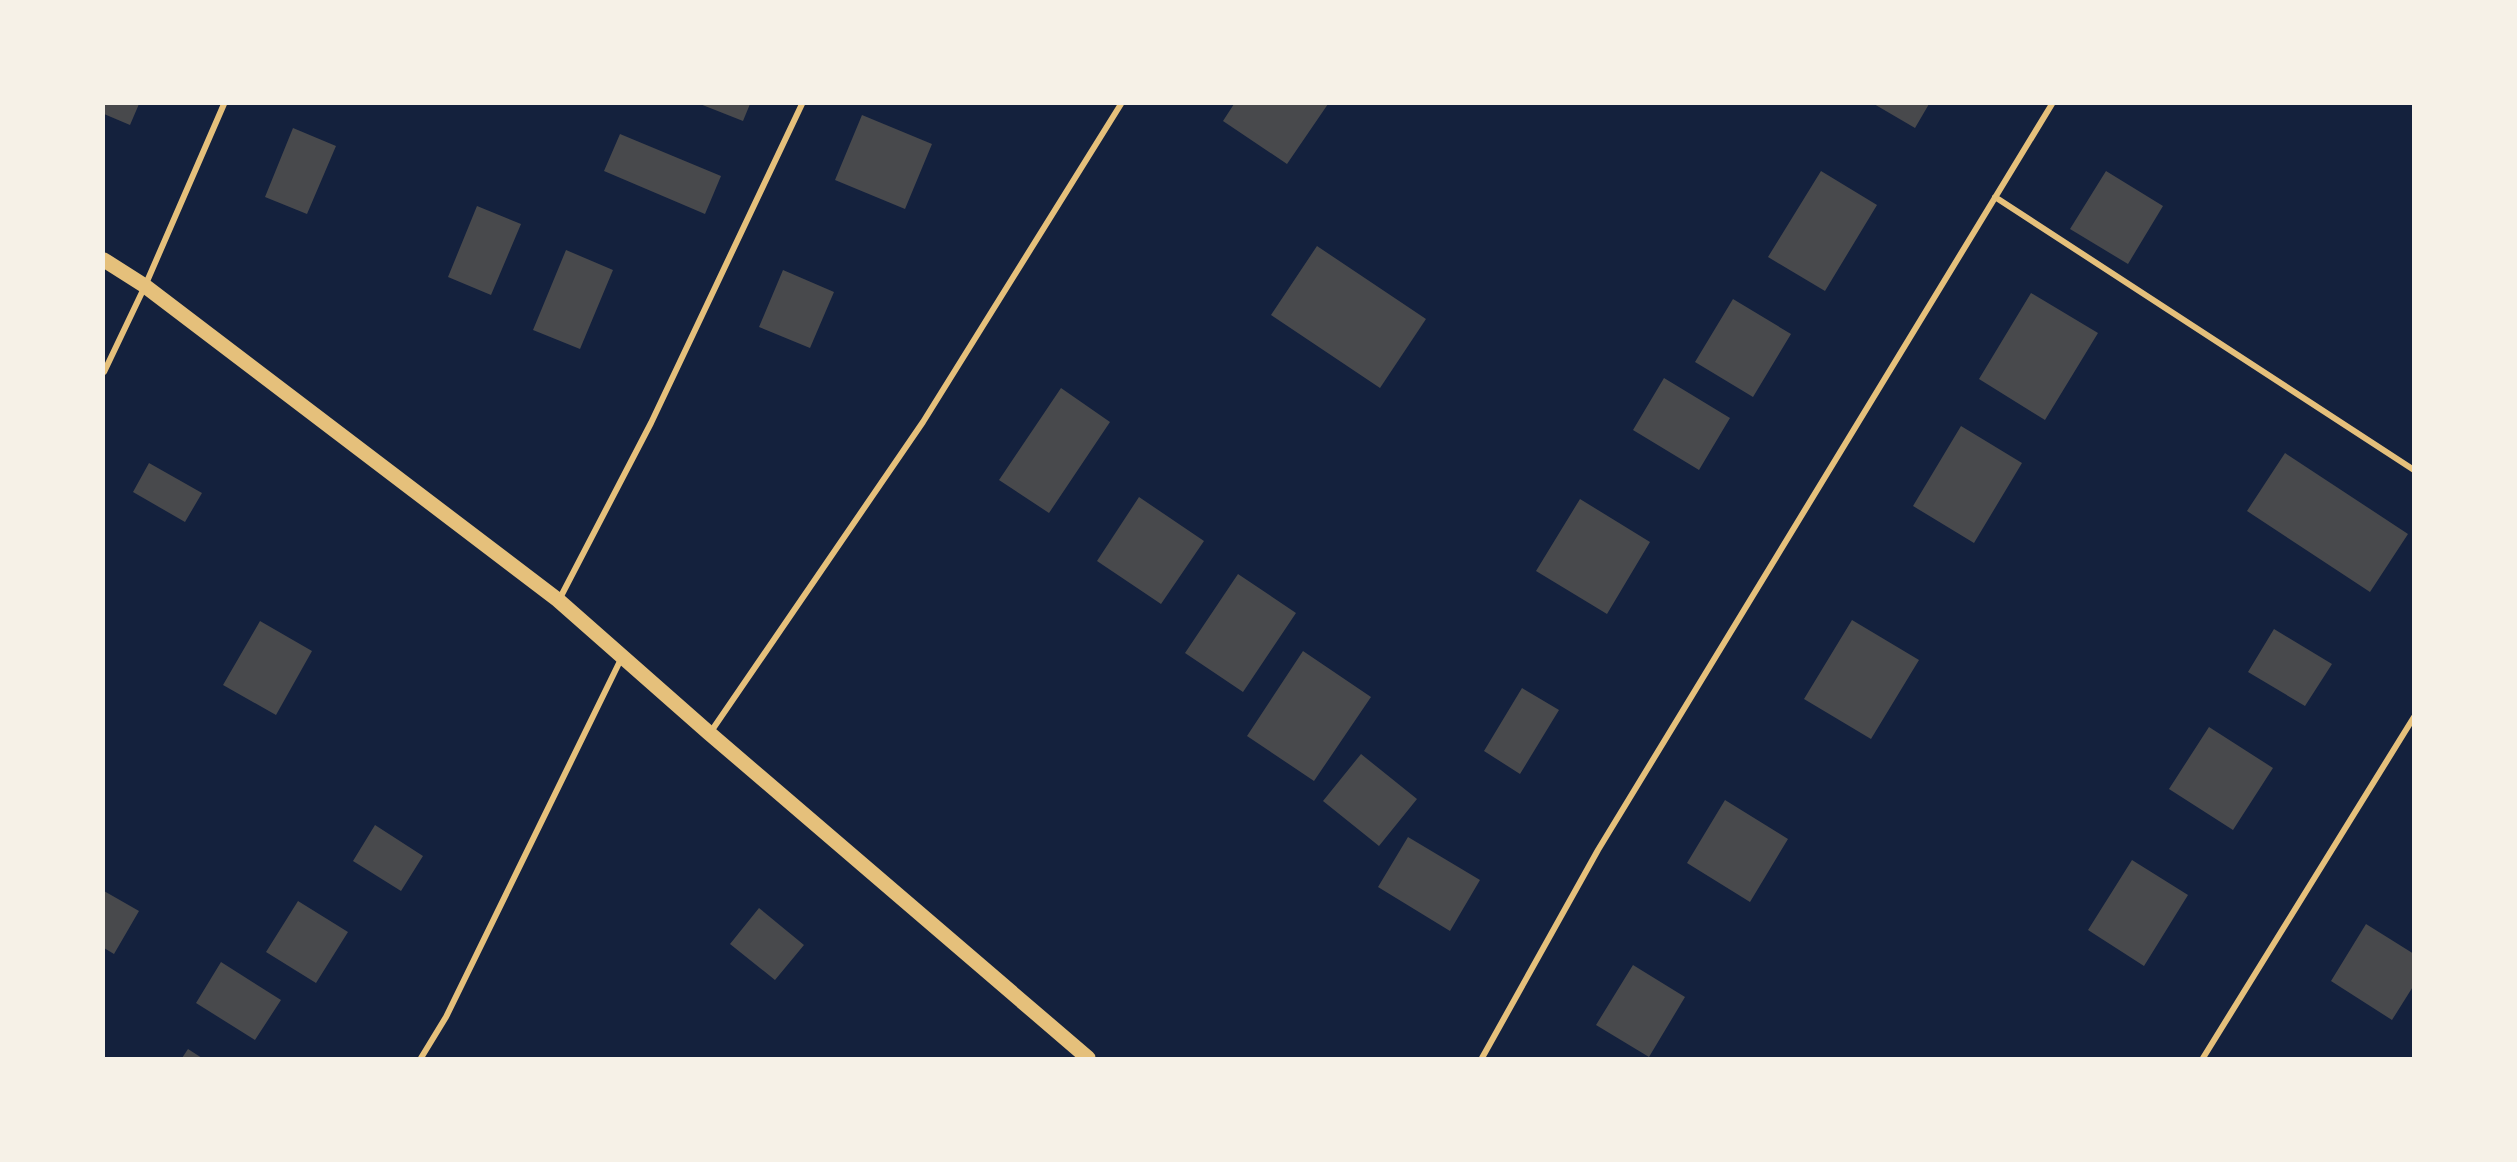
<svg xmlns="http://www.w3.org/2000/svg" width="2517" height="1162" font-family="Arial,sans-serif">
<rect width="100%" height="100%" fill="#14213d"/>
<path fill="#48494c" d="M 104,104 L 139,104 L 130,125 L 104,114 Z
M 700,104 L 750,104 L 743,121 Z
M 1234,104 L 1328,104 L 1287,164 L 1223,121 Z
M 1874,104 L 1929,104 L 1915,128 Z
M 862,115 L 932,144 L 905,209 L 835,180 Z
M 293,128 L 336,146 L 307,214 L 265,197 Z
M 620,134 L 721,176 L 705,214 L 604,171 Z
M 1821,171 L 1877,205 L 1825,291 L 1768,257 Z
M 2106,171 L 2163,206 L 2128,264 L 2070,229 Z
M 477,206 L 521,224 L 491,295 L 448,277 Z
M 1317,246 L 1426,319 L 1380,388 L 1271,315 Z
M 566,250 L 613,270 L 580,349 L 533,330 Z
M 783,270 L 834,292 L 810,348 L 759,327 Z
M 2031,293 L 2098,333 L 2045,420 L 1979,379 Z
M 1733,299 L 1791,334 L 1753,397 L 1695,362 Z
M 1664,378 L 1730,418 L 1699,470 L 1633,430 Z
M 1061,388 L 1110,422 L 1049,513 L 999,480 Z
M 1961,426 L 2022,463 L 1974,543 L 1913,506 Z
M 2285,453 L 2408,534 L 2370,592 L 2247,511 Z
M 149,463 L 202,493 L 185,522 L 133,492 Z
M 1139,497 L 1204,541 L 1161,604 L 1097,561 Z
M 1580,499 L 1650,542 L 1607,614 L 1536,571 Z
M 1238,574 L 1296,613 L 1243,692 L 1185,653 Z
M 1852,620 L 1919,660 L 1871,739 L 1804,699 Z
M 260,621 L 312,651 L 276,715 L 223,685 Z
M 2274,629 L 2332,664 L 2305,706 L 2248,672 Z
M 1303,651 L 1371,697 L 1314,781 L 1247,736 Z
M 1522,688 L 1559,710 L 1520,774 L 1484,751 Z
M 2209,727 L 2273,768 L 2233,830 L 2169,789 Z
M 1361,754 L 1417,799 L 1379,846 L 1323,801 Z
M 1725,800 L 1788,839 L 1750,902 L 1687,863 Z
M 375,825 L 423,856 L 401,891 L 353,861 Z
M 1408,837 L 1480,880 L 1450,931 L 1378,887 Z
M 2132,860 L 2188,895 L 2144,966 L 2088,930 Z
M 104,891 L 139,911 L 114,954 L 104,948 Z
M 298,901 L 348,932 L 316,983 L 266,952 Z
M 759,908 L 804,945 L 775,980 L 730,944 Z
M 2366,924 L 2414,954 L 2414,985 L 2392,1020 L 2331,981 Z
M 221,962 L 281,1000 L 255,1040 L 196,1003 Z
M 1633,965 L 1685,997 L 1649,1057 L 1596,1025 Z
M 188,1049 L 202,1058 L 182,1058 Z"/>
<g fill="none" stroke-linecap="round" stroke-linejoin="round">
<path stroke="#e5c07b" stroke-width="6" d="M 1995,197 L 2414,470
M 104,372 L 145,286 L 224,104
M 559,600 L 651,423 L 802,104
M 710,733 L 923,422 L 1121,104
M 421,1058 L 446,1017 L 622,657
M 1482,1058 L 1598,850 L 2052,104
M 2203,1058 L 2414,717"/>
<path stroke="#e5c07b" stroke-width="15" d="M 104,260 L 145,286 L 558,600 L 709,733 L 1088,1058"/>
</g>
<rect width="2517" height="1162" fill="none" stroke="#f6f1e7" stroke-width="210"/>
</svg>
